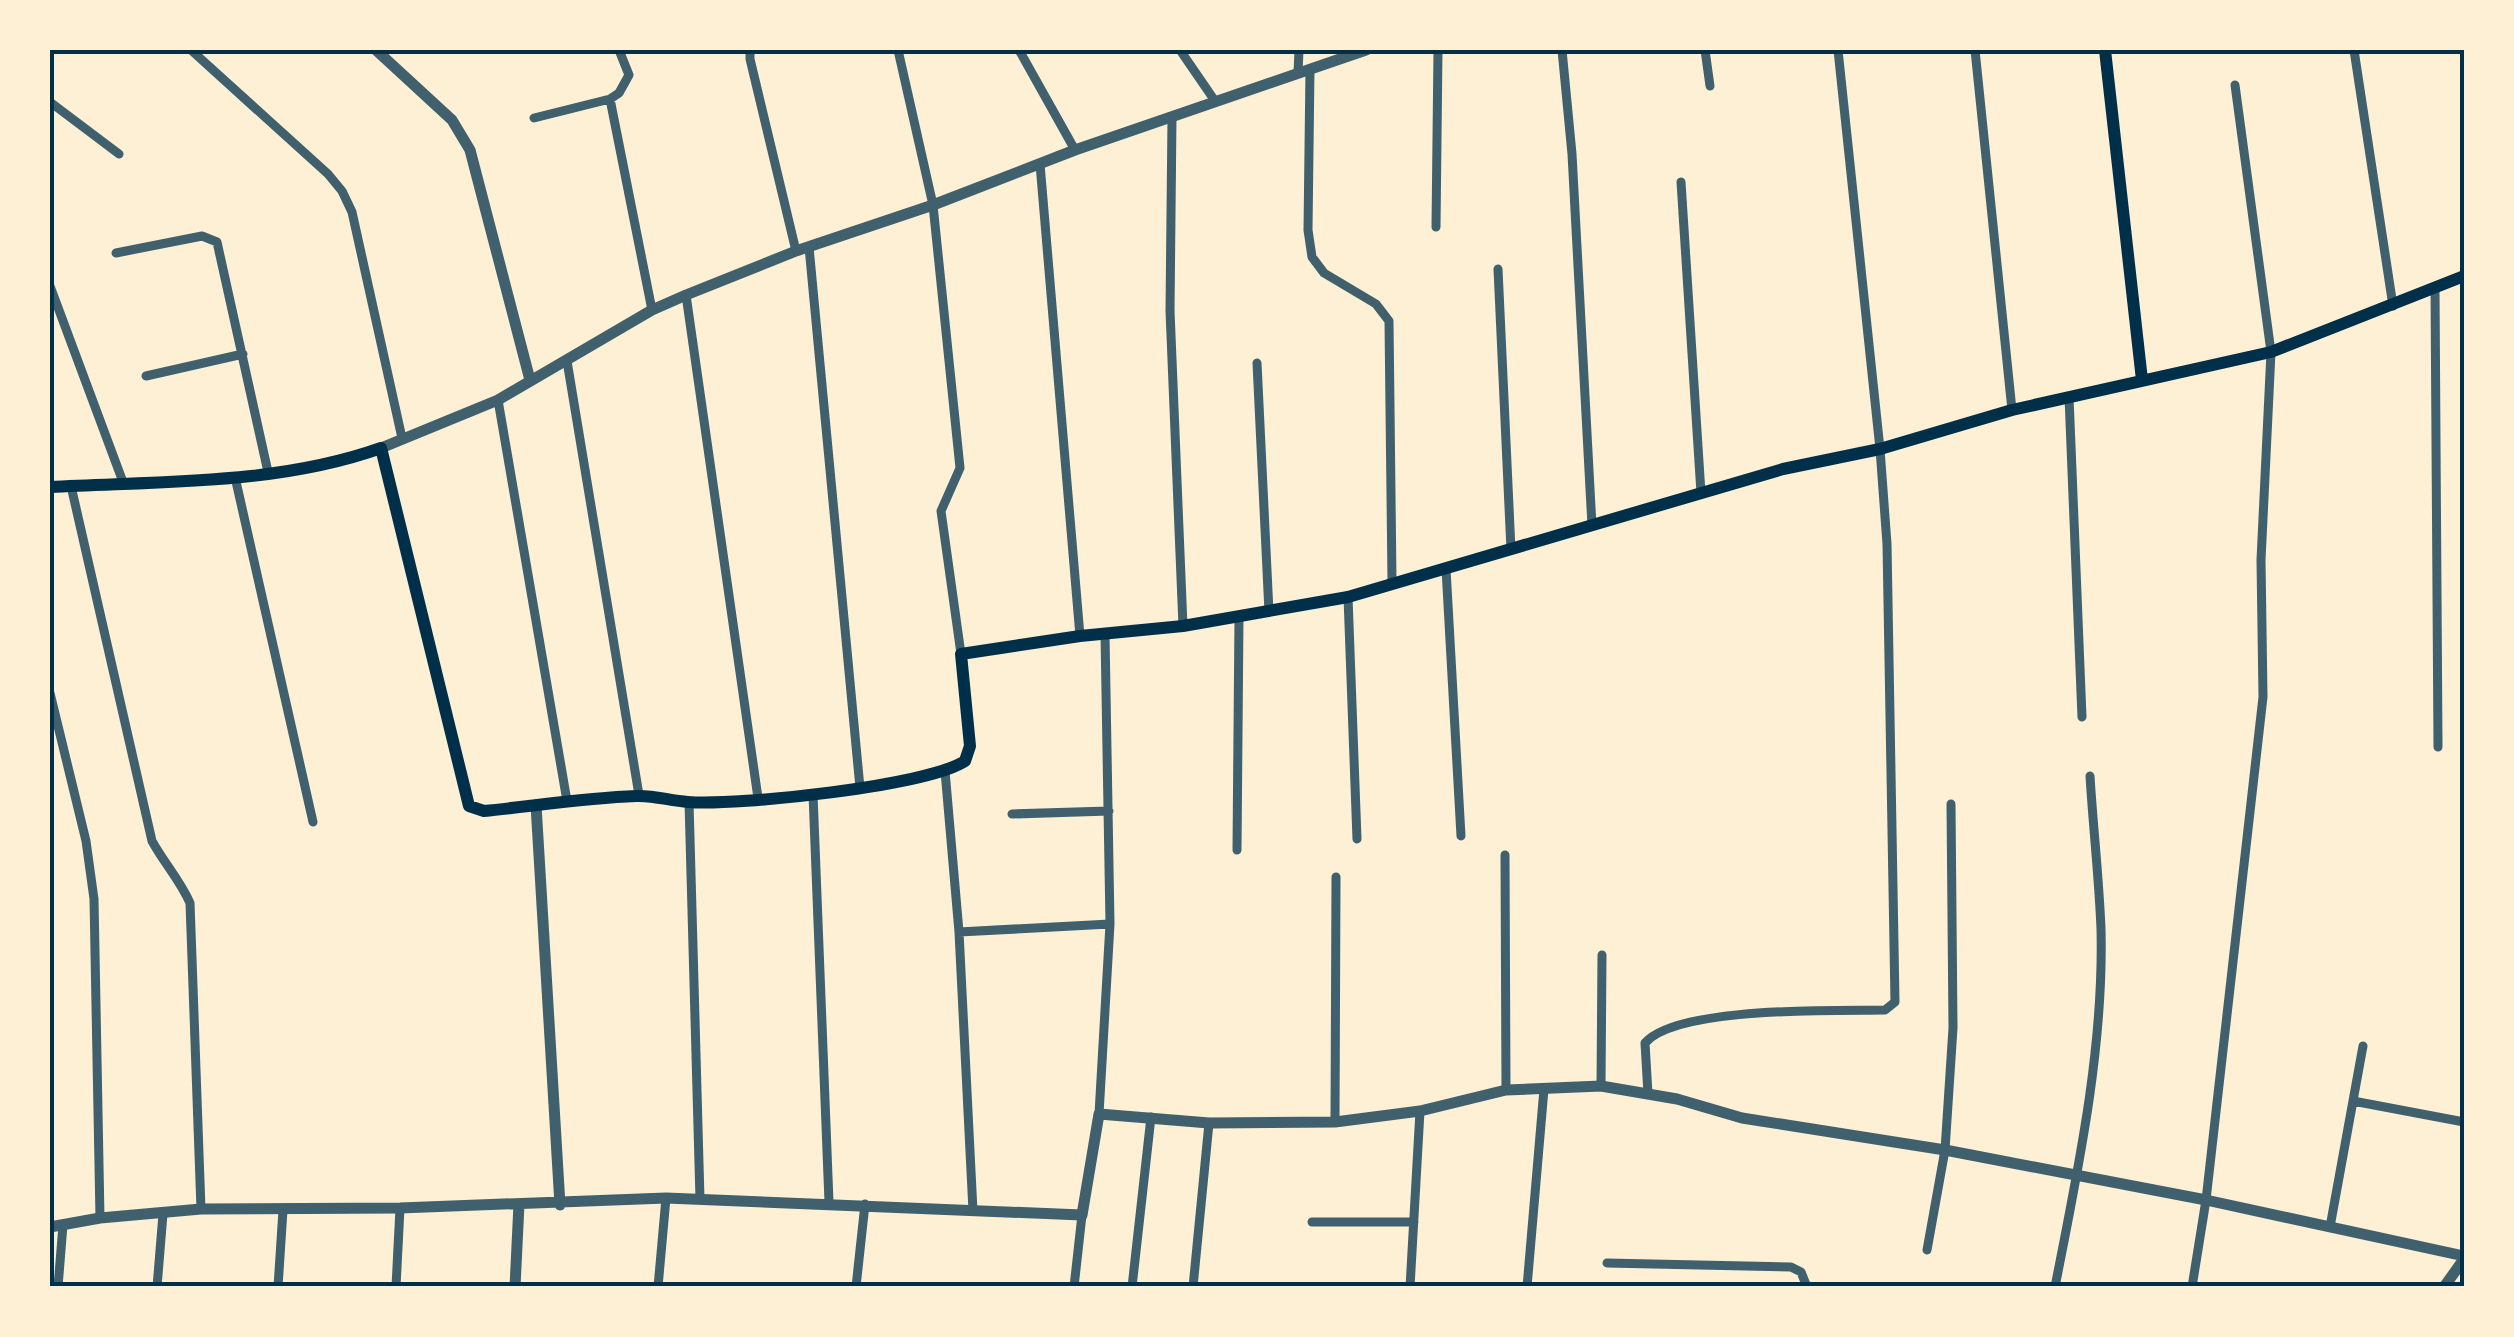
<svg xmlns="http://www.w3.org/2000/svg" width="2514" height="1337" font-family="'Titillium Web',sans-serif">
<rect width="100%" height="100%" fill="#fdf0d5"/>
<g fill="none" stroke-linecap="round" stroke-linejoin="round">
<path stroke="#3f606c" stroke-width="9" d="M 191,50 L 328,174 L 342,191 L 352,212 L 402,438
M 750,50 L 750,59 L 796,251
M 898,50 L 933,205 L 960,468 L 941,511 L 961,654
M 1019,50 L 1075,150
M 1180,50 L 1215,101
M 1562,50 L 1572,154 L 1592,526
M 1705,50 L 1710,86
M 1975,50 L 2012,410
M 2354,50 L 2393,306
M 1310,69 L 1308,230 L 1312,257 L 1324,273 L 1376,304 L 1389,321 L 1392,582
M 1298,73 L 1299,50
M 610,99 L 652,310
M 50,102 L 119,154
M 1172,117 L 1170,311 L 1183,626
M 534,118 L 610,99 L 619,93 L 629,75 L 619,50
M 1040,164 L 1080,636
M 1681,182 L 1701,493
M 1436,227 L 1438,50
M 809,247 L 860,788
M 116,253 L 202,236 L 217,242 L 268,472
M 1498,269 L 1511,550
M 50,286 L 123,482
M 2435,288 L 2438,747
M 686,295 L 758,798
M 567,361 L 639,795
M 1257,363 L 1269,612
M 146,376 L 243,354
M 2069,397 L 2082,717
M 498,400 L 567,801
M 235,477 L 313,822
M 71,486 L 152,841 C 164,863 180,880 190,903 L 201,1209
M 1446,569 L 1461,836
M 1348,597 L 1357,839
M 50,693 L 86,841 L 94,899 L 100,1218
M 945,771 L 959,932 L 973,1211
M 813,794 L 829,1202
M 689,802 L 700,1199
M 1012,814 L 1109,811
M 1237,850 L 1239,616
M 1505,855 L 1506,1090
M 959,932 L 1110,924
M 1601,1086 L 1602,955
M 1648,1094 L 1645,1043 C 1677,1006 1835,1011 1885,1010 L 1895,1002 L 1887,544 L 1880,449 L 1838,50
M 2353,1101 L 2464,1122
M 1099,1114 L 1110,924 L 1105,634
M 1335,1122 L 1336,877
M 1312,1222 L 1414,1222
M 2330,1227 L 2363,1046
M 1927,1250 L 1945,1150 L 1953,1028 L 1951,804
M 1607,1263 L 1791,1267 L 1801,1272 L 1807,1287
M 58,1287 L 63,1225
M 157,1287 L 163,1214
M 278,1287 L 283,1210
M 396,1287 L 400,1208
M 658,1287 L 666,1198
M 856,1287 L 865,1204
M 1074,1287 L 1082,1215
M 1132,1287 L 1151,1117
M 1193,1287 L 1209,1123
M 1410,1287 L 1420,1111
M 1527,1287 L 1544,1089
M 2055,1287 C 2078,1170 2104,1048 2101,929 C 2099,878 2093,826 2090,776
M 2192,1287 L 2206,1200 L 2263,697 L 2261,560 L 2271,352 L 2235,85"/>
<path stroke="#3f606c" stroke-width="11" d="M 376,50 L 452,120 L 470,150 L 530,380
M 381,448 L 498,400 L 652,310 L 686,295 L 796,251 L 933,205 L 1075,150 L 1366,50
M 536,805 L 560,1205
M 50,1227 L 100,1218 L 201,1209 L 400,1208 L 666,1198 L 1082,1215 L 1099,1114 L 1209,1123 L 1335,1122 L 1420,1111 L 1506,1090 L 1601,1086 L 1677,1099 L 1742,1118 L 1945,1150 L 2206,1200 L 2464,1256
M 515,1287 L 519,1204
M 2444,1287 L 2464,1259"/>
<path stroke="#003049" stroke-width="12" d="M 2105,50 L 2142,380
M 50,487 C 160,481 277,485 381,448 L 469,806 L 484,811 C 534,806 585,798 636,796 C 654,795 670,801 688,802 C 738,806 927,786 965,761 L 970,746 L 961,654 L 1080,636 L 1183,626 L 1348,597 L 1783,469 L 1880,449 L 2012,410 L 2271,352 L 2464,276"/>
</g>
<rect width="2514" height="1337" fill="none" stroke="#fdf0d5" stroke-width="105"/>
<rect x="52" y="52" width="2410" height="1232" fill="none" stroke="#003049" stroke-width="4"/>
</svg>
